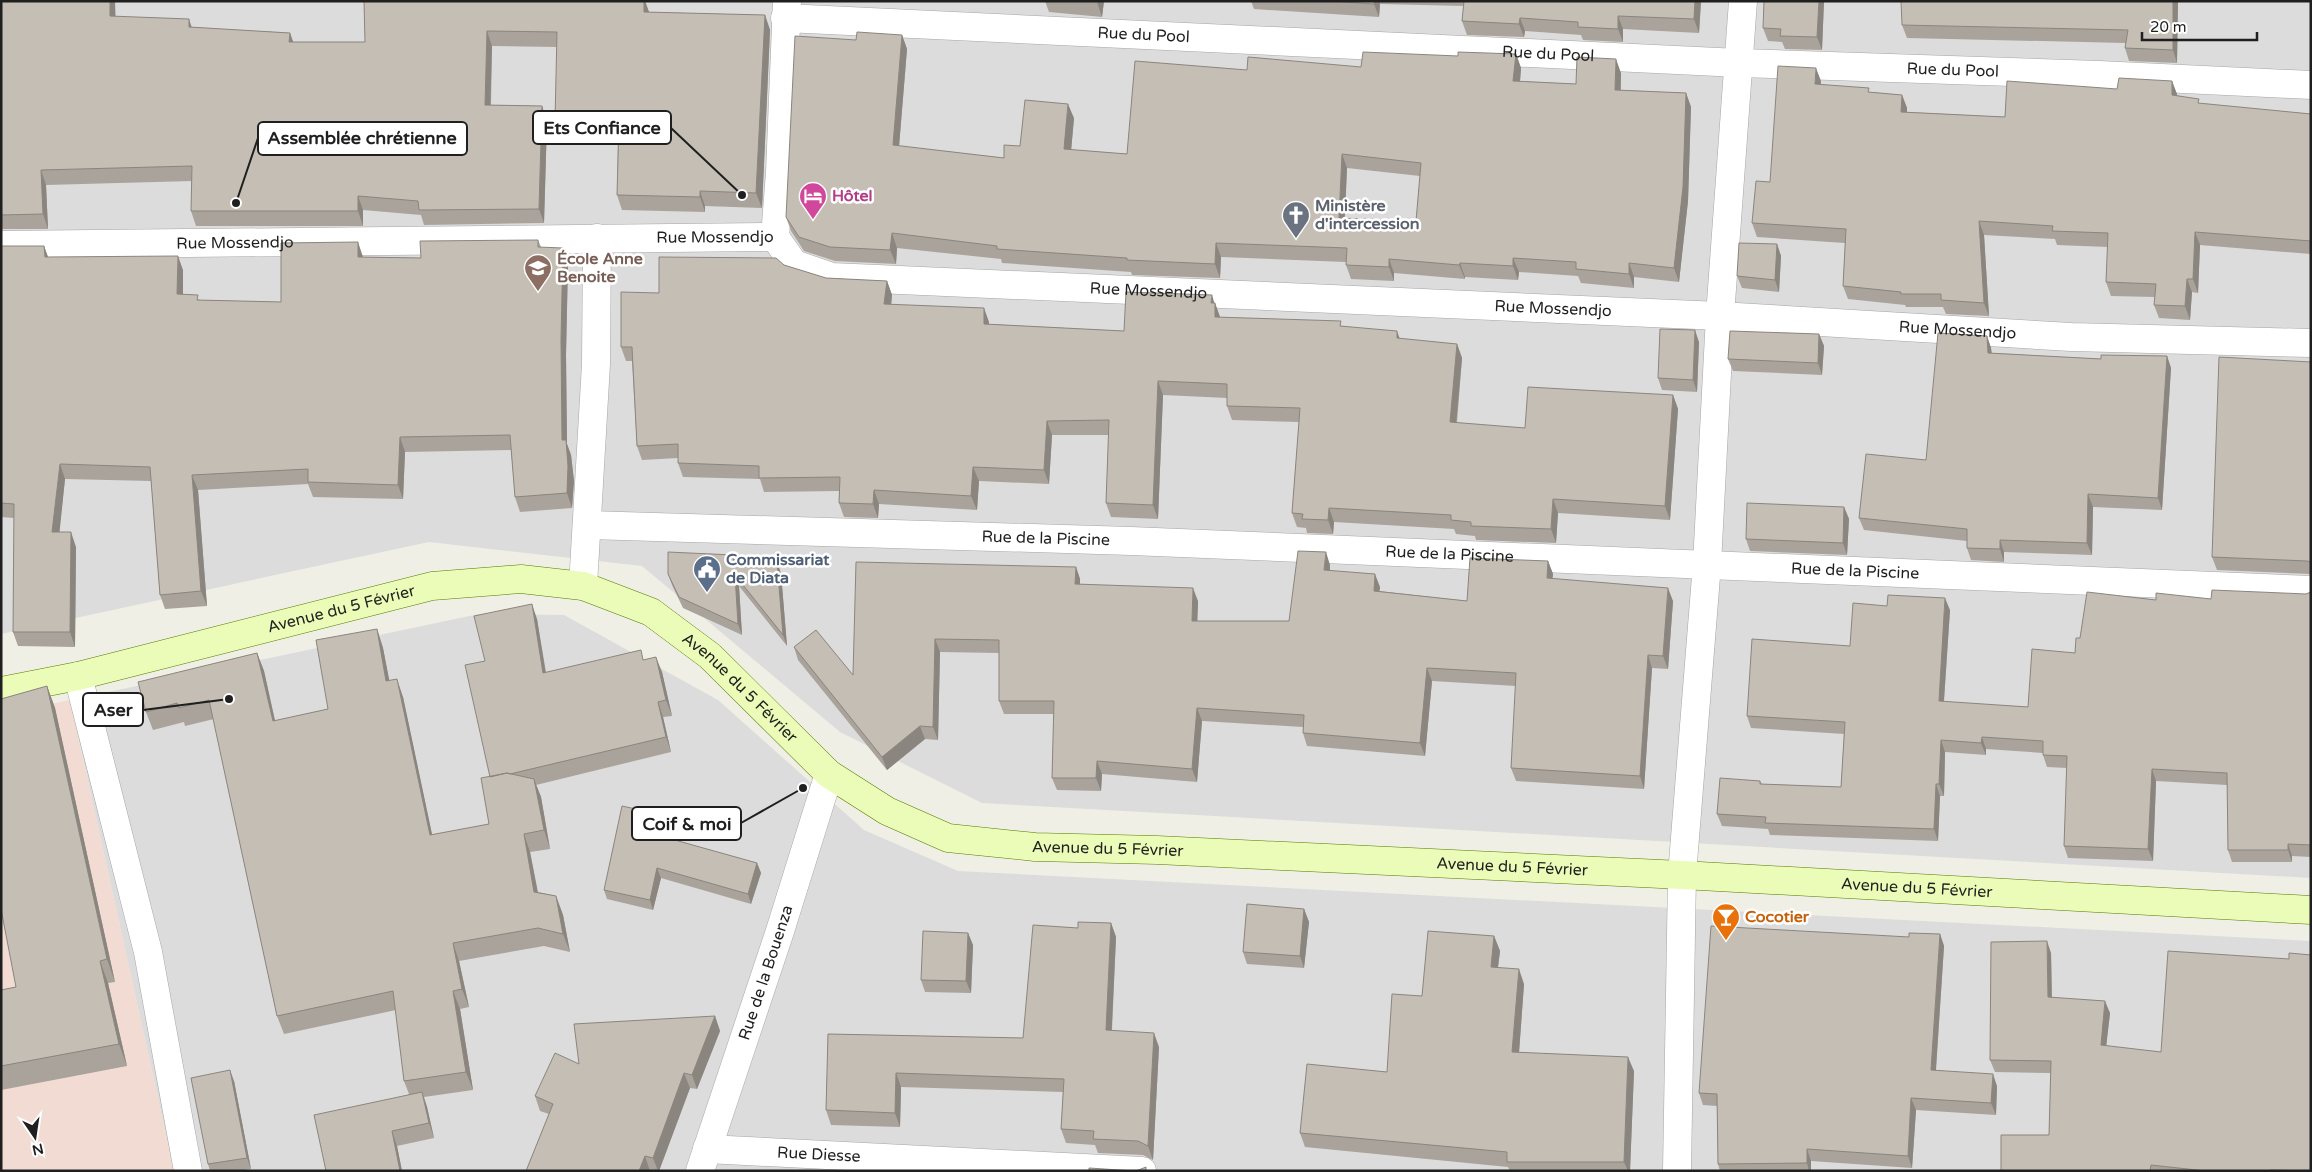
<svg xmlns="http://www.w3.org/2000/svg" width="2312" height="1172" font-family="'Varela Round',sans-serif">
<rect width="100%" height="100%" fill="#f0efe5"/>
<path fill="#dddcdc" d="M 1,1 L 2311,1 L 2311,878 L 982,803 L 840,732 L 642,566 L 429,542 L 1,634 Z
M 479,614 L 564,615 L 718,700 L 864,830 L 958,871 L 2311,941 L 2311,1171 L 174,1171 L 70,700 Z"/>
<path fill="#f1dbd3" d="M 70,700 L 174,1171 L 1,1171 L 1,715 Z"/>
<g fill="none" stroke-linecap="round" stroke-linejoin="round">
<g stroke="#a6a6a6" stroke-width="29">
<g id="street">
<path id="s1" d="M 785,18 L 1739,63 L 2099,75 L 2311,85"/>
<path id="s2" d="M 775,237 L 794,264 L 832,277 L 1720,316 L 2071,337 L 2311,343"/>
<path d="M 775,237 L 780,172 L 787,1"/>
<path id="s3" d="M 1,245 C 259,244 517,238 775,237"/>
<path id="s4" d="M 588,525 L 1131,541 L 2311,590"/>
<path d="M 583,586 L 596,364 L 597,238"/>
<path d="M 78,676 L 148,952 L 188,1171"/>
<path id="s5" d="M 707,1149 L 1142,1171"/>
<path id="s6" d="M 700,1171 L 780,931 L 829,774"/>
<path d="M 1677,1171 L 1682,875 L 1707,564 L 1720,316 L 1743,1"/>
</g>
</g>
<g stroke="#557b01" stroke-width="29">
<g id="secondary">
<path id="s7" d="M 1,691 L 78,676 L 432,586 L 521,579 L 583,586 L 651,612 L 710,656 L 829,774 L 887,811 L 948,838 L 1035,847 L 1157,850 L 1682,875 L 2311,910"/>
</g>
</g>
<use href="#street" stroke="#fff" stroke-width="28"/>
<use href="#secondary" stroke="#eafcb7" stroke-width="28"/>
</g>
<path fill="#a9a39b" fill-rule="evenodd" d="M 1,1 L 192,27 L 290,33 L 293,42 L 365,42 L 364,1 L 645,1 L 649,12 L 765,15 L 770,30 L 762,208 L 705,206 L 705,212 L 622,210 L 617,195 L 618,137 L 561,135 L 555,121 L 557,47 L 492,46 L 491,105 L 542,106 L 547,121 L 544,223 L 424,225 L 421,215 L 363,210 L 363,226 L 196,226 L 191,211 L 192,181 L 46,185 L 48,229 L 1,229 Z
M 1045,1 L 1104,1 L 1102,17 L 1049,12 Z
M 1251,1 L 1701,1 L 1699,33 L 1623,29 L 1623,42 L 1583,40 L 1581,35 L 1525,31 L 1524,37 L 1467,35 L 1462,21 L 1464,6 L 1380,4 L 1379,17 L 1254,9 Z
M 1824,1 L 1822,50 L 1785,49 L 1782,42 L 1768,41 L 1763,28 Z
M 2178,1 L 2177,63 L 2129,61 L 2125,48 L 2125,43 L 1907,38 L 1902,25 Z
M 902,35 L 907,49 L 899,146 L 1004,158 L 1020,146 L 1074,118 L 1071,150 L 1127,154 L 1247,70 L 1361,67 L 1458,56 L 1516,54 L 1521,68 L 1520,81 L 1576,84 L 1621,73 L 1621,90 L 1686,93 L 1691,107 L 1688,201 L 1679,282 L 1634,277 L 1634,288 L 1581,283 L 1578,276 L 1519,272 L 1518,280 L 1465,277 L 1465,279 L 1394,273 L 1394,281 L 1351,279 L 1346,265 L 1346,262 L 1221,257 L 1220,278 L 1132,275 L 1131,272 L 1002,263 L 1001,259 L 897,248 L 896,264 L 835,261 L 804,251 L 791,231 L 786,217 L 856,40 ZM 1347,168 L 1420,176 L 1416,221 L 1345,218 Z
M 1821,81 L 1820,85 L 1870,92 L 1902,95 L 1907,108 L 1907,112 L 2005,117 L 2117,89 L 2172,81 L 2177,95 L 2201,104 L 2311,114 L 2311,254 L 2200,245 L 2198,293 L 2192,292 L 2190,320 L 2159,318 L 2154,305 L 2155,297 L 2111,296 L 2106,282 L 2108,247 L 2057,245 L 2055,239 L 1984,235 L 1989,316 L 1946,314 L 1943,307 L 1906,307 L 1905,305 L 1848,299 L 1843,286 L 1845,243 L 1757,237 L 1752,223 L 1770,182 Z
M 538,240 L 541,247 L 568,262 L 566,355 L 567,444 L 571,455 L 574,481 L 572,508 L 520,512 L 515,497 L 511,450 L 405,452 L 403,499 L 313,497 L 308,484 L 198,490 L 207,606 L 165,609 L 160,595 L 151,481 L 65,479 L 59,532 L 76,547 L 75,647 L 18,646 L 13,632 L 14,518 L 1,517 L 1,246 L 44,246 L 48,257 L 183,270 L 183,294 L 200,300 L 281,302 L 363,257 L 421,258 Z
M 1777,244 L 1781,256 L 1779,292 L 1742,288 L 1737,276 Z
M 784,265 L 826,278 L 887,281 L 892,295 L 891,304 L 989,322 L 989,324 L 1124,331 L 1215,303 L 1220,317 L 1343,326 L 1400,339 L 1457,344 L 1462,358 L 1457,423 L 1525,428 L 1673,395 L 1678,409 L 1670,520 L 1558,513 L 1556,543 L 1476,540 L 1475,536 L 1456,534 L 1454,529 L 1334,522 L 1333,534 L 1307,533 L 1306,528 L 1297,527 L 1292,513 L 1299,422 L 1232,420 L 1227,406 L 1227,398 L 1163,395 L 1158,519 L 1111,517 L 1106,503 L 1109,435 L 1052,435 L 1049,484 L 979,481 L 977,510 L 879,504 L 878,518 L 844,517 L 839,503 L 839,491 L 764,492 L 760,479 L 683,477 L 678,463 L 678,458 L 642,460 L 637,446 L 632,361 L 626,361 L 621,347 L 659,293 Z
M 1819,334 L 1824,346 L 1822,375 L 1733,371 L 1728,359 Z
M 1987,336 L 1991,348 L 1992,353 L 2101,359 L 2167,356 L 2171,368 L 2162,510 L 2093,507 L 2092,555 L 2004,552 L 2004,562 L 1971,560 L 1967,548 L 1967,541 L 1864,530 L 1859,518 L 1926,460 Z
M 1699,342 L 1697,392 L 1662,390 L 1658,378 Z
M 2311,362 L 2311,574 L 2217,570 L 2212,557 Z
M 1844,507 L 1849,519 L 1847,555 L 1750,551 L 1746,539 Z
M 1548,561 L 1553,574 L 1552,579 L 1673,601 L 1668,669 L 1652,668 L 1644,789 L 1516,781 L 1511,768 L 1516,686 L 1432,681 L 1425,756 L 1307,746 L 1303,733 L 1303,727 L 1202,721 L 1197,782 L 1102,774 L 1101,791 L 1057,790 L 1052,778 L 1054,714 L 1004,714 L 999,701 L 999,653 L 940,652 L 938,740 L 925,739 L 887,770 L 798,660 L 794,647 L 853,675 L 1076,567 L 1080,579 L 1080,584 L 1198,601 L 1197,621 L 1289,621 L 1330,565 L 1330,570 L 1380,587 L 1379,591 L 1467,601 Z
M 737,565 L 781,573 L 787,646 L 739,586 L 742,635 L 683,608 L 672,585 L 668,574 Z
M 2311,592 L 2311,857 L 2292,856 L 2292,862 L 2232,862 L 2228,850 L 2227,785 L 2156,781 L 2153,861 L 2068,858 L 2064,846 L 2067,768 L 2047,767 L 2043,755 L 2043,753 L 1986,749 L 1986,755 L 1945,752 L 1944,796 L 1940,796 L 1938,841 L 1770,835 L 1768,829 L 1722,826 L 1717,814 L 1760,781 L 1762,784 L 1841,787 L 1844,734 L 1751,728 L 1747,716 L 1850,646 L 1950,610 L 1944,702 L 2028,707 L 2075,653 L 2080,638 L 2156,600 L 2211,599 L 2306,594 Z
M 537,619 L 546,672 L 644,660 L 662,672 L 672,716 L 663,717 L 671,752 L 536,785 L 541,797 L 550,849 L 530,852 L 538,892 L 556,896 L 563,915 L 570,952 L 544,946 L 459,961 L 469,1007 L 460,1009 L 473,1090 L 424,1097 L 427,1107 L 434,1138 L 397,1146 L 402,1171 L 326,1171 L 409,1094 L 404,1081 L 396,1010 L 284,1034 L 277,1016 L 214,719 L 185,726 L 184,722 L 153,730 L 146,712 L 257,653 L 264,671 L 275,721 L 328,709 L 377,629 L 383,648 L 389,681 L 403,697 L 432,835 L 489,824 L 490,777 L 485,661 Z
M 47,686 L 55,708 L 115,982 L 108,983 L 127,1066 L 1,1090 L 1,990 L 16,987 Z
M 672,826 L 669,839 L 757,863 L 761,873 L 751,904 L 661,878 L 653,910 L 607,899 L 604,890 Z
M 1304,909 L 1309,922 L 1304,968 L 1247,964 L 1243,952 Z
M 1111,923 L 1116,937 L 1112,1030 L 1159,1047 L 1153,1160 L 1143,1155 L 1098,1153 L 1095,1145 L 1066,1143 L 1061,1129 L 1063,1092 L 901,1087 L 900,1127 L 831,1125 L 826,1110 L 828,1034 L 1023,1038 L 1078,928 Z
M 968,933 L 973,945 L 971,993 L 925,992 L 921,980 Z
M 1940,934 L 1944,946 L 1936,1071 L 1997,1086 L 1996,1115 L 1916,1110 L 1912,1168 L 1811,1161 L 1811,1171 L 1720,1171 L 1718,1164 L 1717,1106 L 1703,1105 L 1699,1093 L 1909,937 Z
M 1494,936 L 1500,951 L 1498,968 L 1524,984 L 1519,1052 L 1634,1071 L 1630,1171 L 1510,1171 L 1508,1167 L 1305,1147 L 1300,1133 L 1387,1072 L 1422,996 Z
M 2051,953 L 2052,997 L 2110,1013 L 2106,1046 L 2311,1171 L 2001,1171 L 2049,1135 L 2051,1073 L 1995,1072 L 1990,1060 Z
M 715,1016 L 720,1031 L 697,1089 L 690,1088 L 659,1171 L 651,1170 L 650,1171 L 526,1171 L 549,1114 L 540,1111 L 535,1096 L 579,1064 Z
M 234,1081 L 251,1169 L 238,1171 L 210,1171 L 208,1164 Z"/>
<path fill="#8a857e" d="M 110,1 L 115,1 L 116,31 L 110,16 Z
M 644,1 L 645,1 L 649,12 L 644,12 Z
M 1097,1 L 1104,1 L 1102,17 L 1097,2 Z
M 1374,1 L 1379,1 L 1380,4 L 1379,17 L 1374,4 Z
M 1695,1 L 1701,1 L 1699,33 L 1694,19 Z
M 1819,1 L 1824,1 L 1822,50 L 1817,37 Z
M 2173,1 L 2178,1 L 2177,63 L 2173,50 Z
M 765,15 L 770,30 L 762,208 L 756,193 Z
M 1618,16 L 1623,29 L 1623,42 L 1618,29 Z
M 1520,18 L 1525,31 L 1524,37 L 1519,24 Z
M 189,19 L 194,34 L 189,27 Z
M 487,31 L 492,46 L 490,119 L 485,105 Z
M 290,33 L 295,47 L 289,42 Z
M 902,35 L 907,49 L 898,159 L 893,145 Z
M 1516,54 L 1521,68 L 1519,95 L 1513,81 Z
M 1616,59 L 1621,73 L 1620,104 L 1615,90 Z
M 1816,68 L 1821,81 L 1820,98 L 1815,84 Z
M 2172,81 L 2177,94 L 2177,108 L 2172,95 Z
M 1686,93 L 1691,107 L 1688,201 L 1679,282 L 1674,268 Z
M 1902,95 L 1907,108 L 1906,125 L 1901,112 Z
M 1068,104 L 1074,118 L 1070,163 L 1064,149 Z
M 542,106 L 547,121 L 544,223 L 539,209 Z
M 1342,154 L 1347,168 L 1344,232 L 1339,218 Z
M 41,170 L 46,185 L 48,229 L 43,214 Z
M 700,191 L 705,206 L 705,212 L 700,197 Z
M 358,196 L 363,210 L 363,226 L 358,211 Z
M 1979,221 L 1984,235 L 1989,316 L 1984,303 Z
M 2195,232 L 2200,245 L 2198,293 L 2193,279 Z
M 892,233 L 897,248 L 896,264 L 890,250 Z
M 358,242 L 363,257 L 358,257 Z
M 1216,243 L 1221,257 L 1220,278 L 1215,264 Z
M 1777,244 L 1781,256 L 1779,292 L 1775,280 Z
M 44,246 L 49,260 L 45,257 Z
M 563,248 L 568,262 L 566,355 L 567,444 L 571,455 L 574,481 L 572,508 L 567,493 L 562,440 L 561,340 Z
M 178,256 L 183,270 L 183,309 L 177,294 Z
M 1513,258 L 1519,272 L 1518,280 L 1513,266 Z
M 1389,259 L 1394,273 L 1394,281 L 1389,267 Z
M 1460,263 L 1465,277 L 1465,279 L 1459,265 Z
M 1629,263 L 1634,277 L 1634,288 L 1629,274 Z
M 2187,279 L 2192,292 L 2190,320 L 2185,306 Z
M 887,281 L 892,295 L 890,318 L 884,304 Z
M 1212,295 L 1215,305 L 1215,303 L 1220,317 L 1215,317 L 1211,303 Z
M 984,308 L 989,322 L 989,338 L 984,324 Z
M 1695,330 L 1699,342 L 1697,392 L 1693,380 Z
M 1397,331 L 1402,345 L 1397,338 Z
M 1819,334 L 1824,346 L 1822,375 L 1818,363 Z
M 1987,336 L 1991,348 L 1992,365 L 1988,353 Z
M 1457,344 L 1462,358 L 1455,436 L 1450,422 Z
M 2167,356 L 2171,368 L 2162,510 L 2158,498 Z
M 1158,381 L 1163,395 L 1158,519 L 1153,505 Z
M 1673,395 L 1678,409 L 1670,520 L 1665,506 Z
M 1047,421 L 1052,435 L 1049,484 L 1044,470 Z
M 400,437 L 405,452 L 403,499 L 398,485 Z
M 60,464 L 65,479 L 58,547 L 52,532 Z
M 973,467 L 979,481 L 977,510 L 971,496 Z
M 192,475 L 198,490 L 207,606 L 201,591 Z
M 874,490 L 879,504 L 878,518 L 873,504 Z
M 2088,494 L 2093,507 L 2092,555 L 2087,543 Z
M 1553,499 L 1558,513 L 1556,543 L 1551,529 Z
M 1844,507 L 1849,519 L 1847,555 L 1843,543 Z
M 1329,508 L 1334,522 L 1333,534 L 1328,520 Z
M 71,532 L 76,547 L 75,647 L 70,632 Z
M 2000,540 L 2004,552 L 2004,562 L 2000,549 Z
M 1326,552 L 1330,565 L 1329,583 L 1324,570 Z
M 733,555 L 737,565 L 734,565 Z
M 1548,561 L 1553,574 L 1551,591 L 1547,578 Z
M 777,562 L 781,573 L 787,646 L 783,635 Z
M 1076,567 L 1080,579 L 1080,597 L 1075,584 Z
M 1375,574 L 1380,587 L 1378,604 L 1374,591 Z
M 735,575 L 739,586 L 742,635 L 738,624 Z
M 1193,588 L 1198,601 L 1197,634 L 1192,621 Z
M 1668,588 L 1673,601 L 1668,669 L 1663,656 Z
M 1945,598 L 1950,610 L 1943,713 L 1939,701 Z
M 532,604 L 537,619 L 548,688 L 543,673 Z
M 377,629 L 383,648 L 393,699 L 386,681 Z
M 935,639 L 940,652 L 938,740 L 933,727 Z
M 257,653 L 264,671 L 279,739 L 273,721 Z
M 1648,655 L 1652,668 L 1644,789 L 1640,776 Z
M 656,657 L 662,672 L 672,716 L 666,700 Z
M 1427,668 L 1432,681 L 1425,756 L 1420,743 Z
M 397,679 L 403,697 L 436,853 L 430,835 Z
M 47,686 L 55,708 L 115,982 L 107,959 Z
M 658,702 L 663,717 L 671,752 L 666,737 Z
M 1197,708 L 1202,721 L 1197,782 L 1192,769 Z
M 920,726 L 925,739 L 887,770 L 882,757 Z
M 1982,737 L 1986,749 L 1986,755 L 1981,743 Z
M 1941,740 L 1945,752 L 1944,796 L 1939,784 Z
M 1097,761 L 1102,774 L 1101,791 L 1096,778 Z
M 2152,769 L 2156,781 L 2153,861 L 2148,849 Z
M 534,779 L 541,797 L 550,849 L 544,830 Z
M 1936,784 L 1940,796 L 1938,841 L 1934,829 Z
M 668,816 L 672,826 L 667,847 L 664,837 Z
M 524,834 L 530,852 L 541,910 L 534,892 Z
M 2288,844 L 2292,856 L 2292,862 L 2288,850 Z
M 757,863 L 761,873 L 751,904 L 748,894 Z
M 657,868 L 661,878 L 653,910 L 650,900 Z
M 556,896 L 563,915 L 570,952 L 563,934 Z
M 1304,909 L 1309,922 L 1304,968 L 1300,956 Z
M 1111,923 L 1116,937 L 1111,1044 L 1106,1030 Z
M 968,933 L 973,945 L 971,993 L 966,981 Z
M 1940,934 L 1944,946 L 1935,1082 L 1931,1070 Z
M 1494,936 L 1500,951 L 1496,982 L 1491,967 Z
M 2047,941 L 2051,953 L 2052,1009 L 2048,997 Z
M 453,943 L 459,961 L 469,1007 L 462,989 Z
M 100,961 L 108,983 L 127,1066 L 119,1044 Z
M 1519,969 L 1524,984 L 1518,1067 L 1512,1052 Z
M 453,991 L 460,1009 L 473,1090 L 466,1072 Z
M 2105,1001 L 2110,1013 L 2105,1057 L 2101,1045 Z
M 715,1016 L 720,1031 L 697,1089 L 692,1075 Z
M 1154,1033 L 1159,1047 L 1153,1160 L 1148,1146 Z
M 1628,1057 L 1634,1071 L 1630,1171 L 1628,1171 L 1624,1162 Z
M 230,1070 L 234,1081 L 251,1169 L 247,1158 Z
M 684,1073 L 690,1088 L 659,1171 L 658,1171 L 653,1158 Z
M 896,1073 L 901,1087 L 900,1127 L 895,1113 Z
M 1993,1074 L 1997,1086 L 1996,1115 L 1991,1103 Z
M 422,1092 L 427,1107 L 434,1138 L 429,1123 Z
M 1911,1098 L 1916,1110 L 1912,1168 L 1908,1156 Z
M 392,1131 L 397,1146 L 402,1171 L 400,1171 Z
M 1807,1149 L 1811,1161 L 1811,1171 L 1809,1171 L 1807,1163 Z
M 645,1156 L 650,1171 L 639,1171 Z"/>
<path fill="#c5beb4" stroke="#8a857e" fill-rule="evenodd" d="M 1,1 L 110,1 L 110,16 L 189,19 L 189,27 L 290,33 L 289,42 L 365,42 L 364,1 L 644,1 L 644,12 L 765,15 L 756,193 L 700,191 L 700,197 L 617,195 L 619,122 L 555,121 L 557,32 L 487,31 L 485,105 L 542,106 L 539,209 L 419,210 L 418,201 L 358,196 L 358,211 L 191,211 L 192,166 L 41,170 L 43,214 L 1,215 Z
M 1331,1 L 1374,1 L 1374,4 Z
M 1464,1 L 1695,1 L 1694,19 L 1618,16 L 1618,29 L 1578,27 L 1578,22 L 1520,18 L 1519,24 L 1462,21 Z
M 1764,1 L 1819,1 L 1817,37 L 1780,36 L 1781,29 L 1763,28 Z
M 1901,1 L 2173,1 L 2173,50 L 2125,48 L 2128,30 L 1902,25 Z
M 857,32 L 902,35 L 893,145 L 1004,158 L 1004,145 L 1020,146 L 1025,100 L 1068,104 L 1064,149 L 1127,154 L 1135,61 L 1247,70 L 1248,57 L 1361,67 L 1363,52 L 1458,56 L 1458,52 L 1516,54 L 1513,81 L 1576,84 L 1577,57 L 1616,59 L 1615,90 L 1686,93 L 1683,187 L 1674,268 L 1629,263 L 1629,274 L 1576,269 L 1576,262 L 1513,258 L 1513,266 L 1460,263 L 1459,265 L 1389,259 L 1389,267 L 1346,265 L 1347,248 L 1216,243 L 1215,264 L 1127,260 L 1127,258 L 997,249 L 997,246 L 892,233 L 890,250 L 830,247 L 799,237 L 786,217 L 795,36 L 856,40 ZM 1342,154 L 1421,163 L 1416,221 L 1339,218 Z
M 1778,66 L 1816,68 L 1815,84 L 1869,88 L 1868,92 L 1902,95 L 1901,112 L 2005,117 L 2007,81 L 2117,89 L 2119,78 L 2172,81 L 2172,95 L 2199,99 L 2198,103 L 2311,114 L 2311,241 L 2195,232 L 2193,279 L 2187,279 L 2185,306 L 2154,305 L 2156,284 L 2106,282 L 2108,233 L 2052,231 L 2053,226 L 1979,221 L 1984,303 L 1941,300 L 1941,294 L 1901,294 L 1901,292 L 1843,286 L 1846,229 L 1752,223 L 1756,181 L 1770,182 Z
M 538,240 L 538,247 L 563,248 L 561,340 L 562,440 L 566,440 L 568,466 L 567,493 L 515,497 L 510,435 L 400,437 L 398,485 L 308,482 L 308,469 L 192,475 L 201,591 L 160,595 L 150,467 L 60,464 L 52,532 L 71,532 L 70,632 L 13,632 L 14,504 L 1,503 L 1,246 L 44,246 L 45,257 L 178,256 L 177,294 L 198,295 L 197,300 L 281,302 L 281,243 L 358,242 L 358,257 L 421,258 L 420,241 Z
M 1739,243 L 1777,244 L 1775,280 L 1737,276 Z
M 659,257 L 776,258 L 784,265 L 826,278 L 887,281 L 884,304 L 984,308 L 984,324 L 1124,331 L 1126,292 L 1212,295 L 1211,303 L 1215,303 L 1215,317 L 1341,321 L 1340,326 L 1397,331 L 1397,338 L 1457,344 L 1450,422 L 1525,428 L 1528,387 L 1673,395 L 1665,506 L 1553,499 L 1551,529 L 1471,526 L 1471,522 L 1451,520 L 1451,515 L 1329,508 L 1328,520 L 1302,519 L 1303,514 L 1292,513 L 1300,408 L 1227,406 L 1227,384 L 1158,381 L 1153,505 L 1106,503 L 1109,420 L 1047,421 L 1044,470 L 973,467 L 971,496 L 874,490 L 873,504 L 839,503 L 840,477 L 759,478 L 759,466 L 678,463 L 678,444 L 637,446 L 632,347 L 621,347 L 621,292 L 659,293 Z
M 1660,329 L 1695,330 L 1693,380 L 1658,378 Z
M 1730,331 L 1819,334 L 1818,363 L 1728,359 Z
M 1938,333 L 1987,336 L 1988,353 L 2101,359 L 2101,355 L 2167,356 L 2158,498 L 2088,494 L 2087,543 L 2000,540 L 2000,549 L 1967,548 L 1967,529 L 1859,518 L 1866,454 L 1926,460 Z
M 2219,357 L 2311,362 L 2311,562 L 2307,561 L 2212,557 Z
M 1747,503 L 1844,507 L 1843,543 L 1746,539 Z
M 1298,551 L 1326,552 L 1324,570 L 1375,574 L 1374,591 L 1467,601 L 1470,558 L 1548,561 L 1547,578 L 1668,588 L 1663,656 L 1648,655 L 1640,776 L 1511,768 L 1516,673 L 1427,668 L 1420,743 L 1303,733 L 1304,715 L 1197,708 L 1192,769 L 1097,761 L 1096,778 L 1052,778 L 1054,701 L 999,701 L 999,640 L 935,639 L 933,727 L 920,726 L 882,757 L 794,647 L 816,630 L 853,675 L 856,562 L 1076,567 L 1075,584 L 1193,588 L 1192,621 L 1289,621 Z
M 668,552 L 733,555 L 734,565 L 777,562 L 783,635 L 735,575 L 738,624 L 679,597 L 668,574 Z
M 2212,590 L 2306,594 L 2311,592 L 2311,845 L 2288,844 L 2288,850 L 2228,850 L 2227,773 L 2152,769 L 2148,849 L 2064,846 L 2067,756 L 2043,755 L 2043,741 L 1982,737 L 1981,743 L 1941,740 L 1939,784 L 1936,784 L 1934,829 L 1765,823 L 1766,817 L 1717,814 L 1720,778 L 1760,781 L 1760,784 L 1841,787 L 1845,722 L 1747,716 L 1752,639 L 1850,646 L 1853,603 L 1887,606 L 1888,595 L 1945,598 L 1939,701 L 2028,707 L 2032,649 L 2075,653 L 2076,638 L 2080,638 L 2087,592 L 2156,600 L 2156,593 L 2211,599 Z
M 532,604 L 543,673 L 641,650 L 643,660 L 656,657 L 666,700 L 658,702 L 666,737 L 510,774 L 507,773 L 490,777 L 465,665 L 485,661 L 474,616 Z
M 377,629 L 386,681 L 397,679 L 430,835 L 489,824 L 481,778 L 507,773 L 534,779 L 544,830 L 524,834 L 534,892 L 556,896 L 563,934 L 538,928 L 453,943 L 462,989 L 453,991 L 466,1072 L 404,1081 L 393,991 L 277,1016 L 209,700 L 179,708 L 177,703 L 146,712 L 138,682 L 257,653 L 273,721 L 328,709 L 316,640 Z
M 47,686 L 107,959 L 100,961 L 119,1044 L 1,1066 L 1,990 L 16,987 L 1,909 L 1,699 Z
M 622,806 L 668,816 L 664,837 L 757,863 L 748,894 L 657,868 L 650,900 L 604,890 Z
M 1247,904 L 1304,909 L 1300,956 L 1243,952 Z
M 1078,922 L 1111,923 L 1106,1030 L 1154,1033 L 1148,1146 L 1138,1141 L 1093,1139 L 1094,1131 L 1061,1129 L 1064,1079 L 896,1073 L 895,1113 L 826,1110 L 828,1034 L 1023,1038 L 1033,925 L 1078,928 Z
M 1711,926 L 1909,937 L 1909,933 L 1940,934 L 1931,1070 L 1993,1074 L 1991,1103 L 1911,1098 L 1908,1156 L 1807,1149 L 1807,1163 L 1718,1164 L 1717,1094 L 1699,1093 Z
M 923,931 L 968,933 L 966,981 L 921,980 Z
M 1428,931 L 1494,936 L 1491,967 L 1519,969 L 1512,1052 L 1628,1057 L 1624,1162 L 1507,1162 L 1507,1152 L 1300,1133 L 1307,1064 L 1387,1072 L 1392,994 L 1422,996 Z
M 2047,941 L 2048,997 L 2105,1001 L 2101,1045 L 2161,1052 L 2168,951 L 2289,959 L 2289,953 L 2311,955 L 2311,1171 L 2270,1170 L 2270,1171 L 2206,1171 L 2151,1165 L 2150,1171 L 2001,1171 L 2001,1135 L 2049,1135 L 2051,1061 L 1990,1060 L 1991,942 Z
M 715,1016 L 692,1075 L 684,1073 L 653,1158 L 645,1156 L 639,1171 L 526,1171 L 553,1104 L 535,1096 L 555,1053 L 579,1064 L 574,1024 Z
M 230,1070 L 247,1158 L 208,1164 L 191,1078 Z
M 422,1092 L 429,1123 L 392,1131 L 400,1171 L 326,1171 L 314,1115 Z
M 1146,1167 L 1146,1171 L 1136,1171 Z
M 1089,1168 L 1134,1171 L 1089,1171 Z"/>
<defs>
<g id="hotel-pin" transform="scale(1.4375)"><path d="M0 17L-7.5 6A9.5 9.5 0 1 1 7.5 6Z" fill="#d1479c" stroke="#fff"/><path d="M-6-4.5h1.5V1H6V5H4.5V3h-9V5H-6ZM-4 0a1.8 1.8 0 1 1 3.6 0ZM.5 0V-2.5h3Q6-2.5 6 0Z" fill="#fff"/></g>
<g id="church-pin" transform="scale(1.4375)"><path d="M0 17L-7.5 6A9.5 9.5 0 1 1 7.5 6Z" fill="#6b7280" stroke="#fff"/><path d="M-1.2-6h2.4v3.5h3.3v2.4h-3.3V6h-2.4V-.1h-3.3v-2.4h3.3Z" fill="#fff"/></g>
<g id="school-pin" transform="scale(1.4375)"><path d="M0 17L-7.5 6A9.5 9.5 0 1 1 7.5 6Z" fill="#8d6e63" stroke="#fff"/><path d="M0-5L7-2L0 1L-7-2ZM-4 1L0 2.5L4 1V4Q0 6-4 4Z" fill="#fff"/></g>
<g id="civic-pin" transform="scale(1.4375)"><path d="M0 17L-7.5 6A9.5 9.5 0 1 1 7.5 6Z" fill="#5c6f8a" stroke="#fff"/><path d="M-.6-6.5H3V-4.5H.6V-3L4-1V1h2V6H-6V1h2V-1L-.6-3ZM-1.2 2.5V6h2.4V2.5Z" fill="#fff"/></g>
<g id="bar-pin" transform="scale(1.4375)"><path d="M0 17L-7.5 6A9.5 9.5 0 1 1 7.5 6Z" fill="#e8710a" stroke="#fff"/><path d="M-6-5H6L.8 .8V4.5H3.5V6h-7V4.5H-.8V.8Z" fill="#fff"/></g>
</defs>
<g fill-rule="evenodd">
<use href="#hotel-pin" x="813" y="196"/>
<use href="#church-pin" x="1296" y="215"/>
<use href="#school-pin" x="538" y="268"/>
<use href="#civic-pin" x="707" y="569"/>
<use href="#bar-pin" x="1726" y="917"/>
</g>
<g text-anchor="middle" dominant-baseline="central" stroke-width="5" stroke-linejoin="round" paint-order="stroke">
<g font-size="16" fill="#1f1f1f" stroke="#fff">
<text stroke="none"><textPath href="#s1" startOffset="359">Rue du Pool</textPath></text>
<text stroke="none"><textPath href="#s1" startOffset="764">Rue du Pool</textPath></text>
<text stroke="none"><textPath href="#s1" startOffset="1169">Rue du Pool</textPath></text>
<text stroke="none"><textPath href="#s3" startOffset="714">Rue Mossendjo</textPath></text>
<text stroke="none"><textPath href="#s3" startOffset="234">Rue Mossendjo</textPath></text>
<text stroke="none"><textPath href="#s2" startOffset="390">Rue Mossendjo</textPath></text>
<text stroke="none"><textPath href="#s2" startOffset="795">Rue Mossendjo</textPath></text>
<text stroke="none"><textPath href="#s2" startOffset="1200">Rue Mossendjo</textPath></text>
<text stroke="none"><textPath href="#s4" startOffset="458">Rue de la Piscine</textPath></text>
<text stroke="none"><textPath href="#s4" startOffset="862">Rue de la Piscine</textPath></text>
<text stroke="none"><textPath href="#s4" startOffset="1268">Rue de la Piscine</textPath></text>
<text stroke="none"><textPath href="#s7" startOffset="350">Avenue du 5 Février</textPath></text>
<text stroke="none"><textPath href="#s7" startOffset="785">Avenue du 5 Février</textPath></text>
<text stroke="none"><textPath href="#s7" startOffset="1205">Avenue du 5 Février</textPath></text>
<text stroke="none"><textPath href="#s7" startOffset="1610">Avenue du 5 Février</textPath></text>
<text stroke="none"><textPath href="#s7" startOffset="2015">Avenue du 5 Février</textPath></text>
<text stroke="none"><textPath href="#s6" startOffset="209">Rue de la Bouenza</textPath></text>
<text stroke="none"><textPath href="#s5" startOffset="112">Rue Diesse</textPath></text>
</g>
<g font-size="16" font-weight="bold" fill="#b23c85" stroke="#fff" text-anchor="start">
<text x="832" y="196">Hôtel</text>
</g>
<g font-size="16" font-weight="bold" fill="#5b616d" stroke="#fff" text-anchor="start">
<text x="1315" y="206">Ministère<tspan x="1315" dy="18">d'intercession</tspan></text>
</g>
<g font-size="16" font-weight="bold" fill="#785e54" stroke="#fff" text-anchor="start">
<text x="557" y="259">École Anne<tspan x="557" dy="18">Benoite</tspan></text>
</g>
<g font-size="16" font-weight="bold" fill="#4e5e75" stroke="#fff" text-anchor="start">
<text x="726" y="560">Commissariat<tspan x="726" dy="18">de Diata</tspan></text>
</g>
<g font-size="16" font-weight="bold" fill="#c56008" stroke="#fff" text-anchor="start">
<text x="1745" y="917">Cocotier</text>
</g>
</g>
<path fill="none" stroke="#1f1f1f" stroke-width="2" d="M742 195L671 128M236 203L258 138M229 699L143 710M803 788L741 823"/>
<g fill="#1f1f1f" stroke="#fff" stroke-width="2">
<circle cx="742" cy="195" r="5"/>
<circle cx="236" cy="203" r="5"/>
<circle cx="229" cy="699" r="5"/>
<circle cx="803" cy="788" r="5"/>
</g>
<g fill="#fff" stroke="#1f1f1f" stroke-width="2">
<rect x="533" y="111" width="138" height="33" rx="5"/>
<rect x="258" y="122" width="209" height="33" rx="5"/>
<rect x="83" y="693" width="60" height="33" rx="5"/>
<rect x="632" y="807" width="109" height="33" rx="5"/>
</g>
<g font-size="18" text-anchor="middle" font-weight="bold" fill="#1f1f1f">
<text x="602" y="134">Ets Confiance</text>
<text x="362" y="144">Assemblée chrétienne</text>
<text x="113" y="716">Aser</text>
<text x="687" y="830">Coif &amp; moi</text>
</g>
<rect width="2312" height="1172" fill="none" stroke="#1f1f1f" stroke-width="5"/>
<g transform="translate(35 1137) rotate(167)" stroke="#ffffff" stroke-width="4" paint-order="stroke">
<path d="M0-4L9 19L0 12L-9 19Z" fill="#1f1f1f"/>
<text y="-8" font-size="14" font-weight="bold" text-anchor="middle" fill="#1f1f1f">N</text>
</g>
<path d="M2142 32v8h115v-8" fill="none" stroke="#1f1f1f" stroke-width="2.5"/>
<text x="2150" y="32" font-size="15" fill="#1f1f1f" stroke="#ffffff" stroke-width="4" paint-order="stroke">20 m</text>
</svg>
